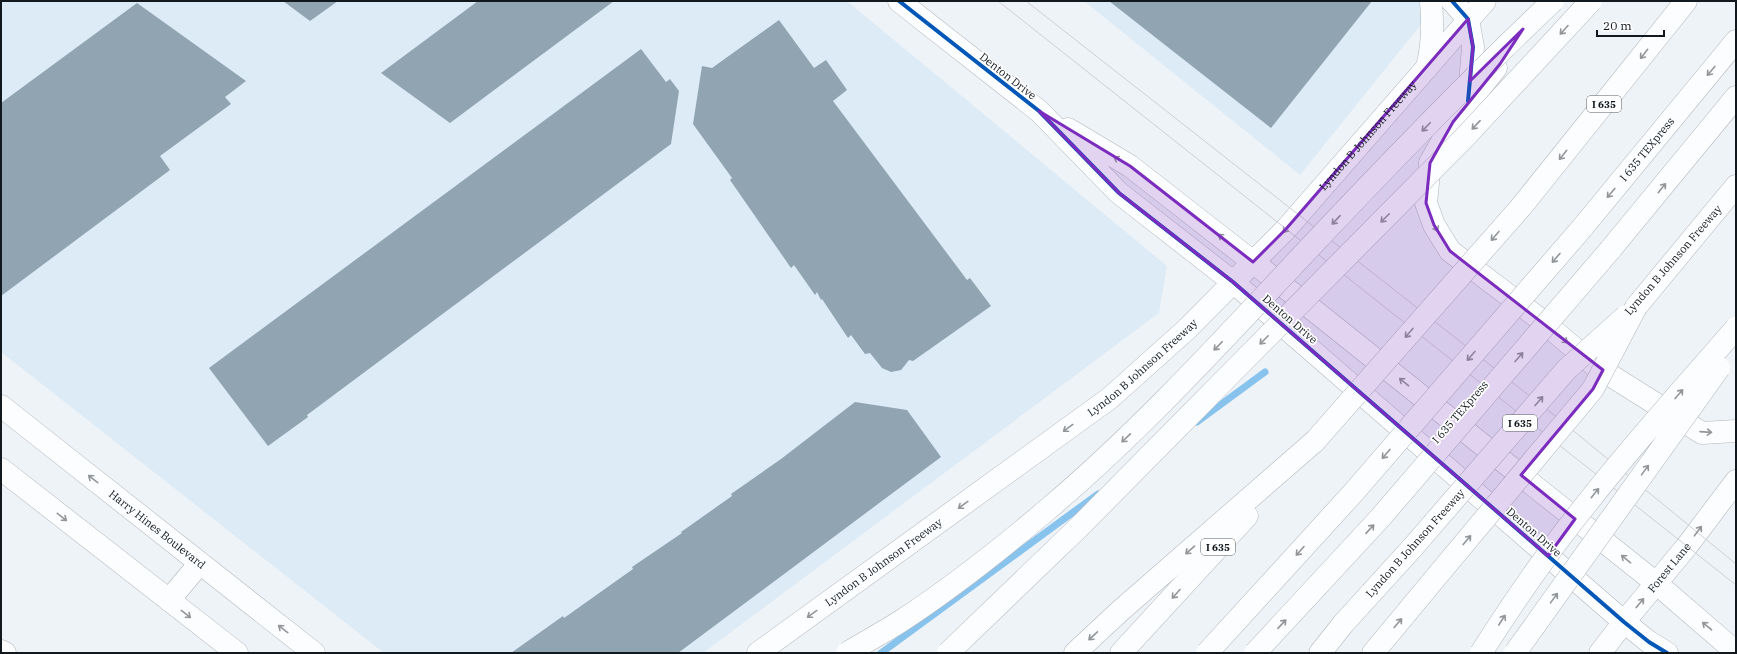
<svg xmlns="http://www.w3.org/2000/svg" width="1737" height="654" font-family="'IBM Plex Serif',serif">
<rect width="100%" height="100%" fill="#eef3f8"/>
<path fill="#ddebf6" d="M 1,1 L 847,1 L 1167,266 L 1159,313 L 703,653 L 384,653 L 1,352 Z
M 1084,1 L 1440,1 L 1300,175 Z"/>
<g fill="none" stroke-linecap="round" stroke-linejoin="round">
<path stroke="#88c3ee" stroke-width="7" d="M 1197,422 L 1265,372
M 881,653 L 1098,494"/>
</g>
<path fill="#90a4b1" d="M 283,1 L 338,1 L 310,21 Z
M 478,1 L 614,1 L 450,123 L 381,73 Z
M 1109,1 L 1372,1 L 1271,128 Z
M 137,3 L 246,81 L 225,97 L 231,104 L 160,156 L 170,170 L 1,296 L 1,103 Z
M 779,20 L 814,68 L 826,60 L 847,90 L 833,101 L 967,280 L 970,278 L 991,306 L 913,361 L 909,360 L 901,370 L 891,372 L 882,368 L 870,353 L 865,354 L 851,335 L 848,338 L 822,299 L 821,300 L 817,292 L 815,295 L 794,265 L 791,268 L 730,180 L 732,178 L 693,124 L 702,66 L 712,68 Z
M 641,49 L 666,82 L 670,79 L 679,91 L 671,144 L 307,415 L 308,417 L 268,446 L 209,368 Z
M 855,402 L 907,410 L 941,457 L 678,653 L 511,653 L 563,616 L 564,618 L 633,569 L 632,567 L 682,533 L 681,532 L 732,496 L 731,494 L 781,459 Z"/>
<g fill="none" stroke-linecap="round" stroke-linejoin="round">
<g stroke="#b2b6bc" stroke-width="23">
<path id="tertiary" d="M 899,1 L 1039,111 L 1119,193 L 1233,282 L 1624,622 L 1649,642 L 1667,653
M 1452,1 L 1468,19 L 1473,47 L 1469,95
M 1068,129 L 1130,166 L 1253,262 L 1656,583 L 1736,652"/>
</g>
<g stroke="#b2b6bc" stroke-width="23">
<g id="secondary">
<path d="M 1427,67 C 1433,45 1433,24 1431,1"/>
<path d="M 1496,68 L 1453,122 L 1430,163 L 1426,203 L 1434,225 L 1450,251 L 1541,320 L 1594,365 L 1702,433 L 1736,431"/>
<path id="s1" d="M 1,406 L 314,653"/>
<path d="M 1,469 L 237,653"/>
<path d="M 169,600 L 200,563"/>
<path id="s2" d="M 758,653 L 1110,398 L 1187,329 L 1286,229 L 1485,1"/>
<path id="s3" d="M 1600,653 L 1624,622 L 1687,546 L 1736,481"/>
</g>
</g>
<g stroke="#b2b6bc" stroke-width="23">
<g id="motorway">
<path d="M 1521,207 L 1686,1"/>
<path id="s4" d="M 1582,228 L 1736,41"/>
<path d="M 1610,250 L 1736,97"/>
<path d="M 1636,307 L 1736,186"/>
<path d="M 1,651 L 5,653"/>
<path d="M 1075,653 L 1120,611 L 1315,441"/>
<path d="M 1121,653 L 1247,516"/>
<path d="M 1320,653 L 1343,624 L 1413,547"/>
<path d="M 1373,653 L 1442,570"/>
</g>
</g>
<use href="#tertiary" stroke="#fcfdfe" stroke-width="22"/>
<use href="#secondary" stroke="#fcfdfe" stroke-width="22"/>
<use href="#motorway" stroke="#fcfdfe" stroke-width="22"/>
<path stroke="#cfd0d2" stroke-width="1" d="M 998,1 L 1736,585
M 1026,1 L 1559,419 L 1736,564"/>
<g stroke="#b2b6bc" stroke-width="23" stroke-linecap="butt">
<path id="motorway-bridge" d="M 1315,441 L 1521,207
M 1413,547 L 1566,370 L 1626,316
M 1442,570 L 1593,389 L 1636,307
M 847,653 C 865,642 884,632 901,621 C 953,587 1001,549 1048,509 C 1133,437 1209,355 1285,274 C 1372,181 1460,89 1553,1
M 948,653 L 1079,527 L 1465,137 L 1591,1
M 1207,653 L 1353,493 L 1582,228
M 1255,653 L 1381,517 L 1610,250
M 1481,653 C 1514,601 1549,550 1588,502 C 1635,442 1686,386 1736,328
M 1515,653 L 1719,368"/>
</g>
<use href="#motorway-bridge" stroke="#fcfdfe" stroke-width="22"/>
<g stroke="#fff" stroke-width="6">
<path id="cycleway" d="M 899,1 L 1039,111 L 1119,193 L 1233,282 L 1624,622 L 1649,642 L 1667,653
M 1452,1 L 1468,19 L 1473,47 L 1468,101"/>
</g>
<use href="#cycleway" stroke="#0057b8" stroke-width="4"/>
</g>
<defs><path id="oneway-shaft" d="M-6 0H5M1.5-3L5.5 0L1.5 3" fill="none" stroke-width="1.6" stroke-linecap="round" stroke-linejoin="round"/></defs>
<g stroke="#939699">
<use href="#oneway-shaft" transform="translate(1564 30) rotate(132)"/>
<use href="#oneway-shaft" transform="translate(1644 54) rotate(128)"/>
<use href="#oneway-shaft" transform="translate(1711 71) rotate(130)"/>
<use href="#oneway-shaft" transform="translate(1476 125) rotate(133)"/>
<use href="#oneway-shaft" transform="translate(1426 127) rotate(134)"/>
<use href="#oneway-shaft" transform="translate(1563 155) rotate(129)"/>
<use href="#oneway-shaft" transform="translate(1119 160) rotate(-149)"/>
<use href="#oneway-shaft" transform="translate(1662 188) rotate(-51)"/>
<use href="#oneway-shaft" transform="translate(1611 193) rotate(130)"/>
<use href="#oneway-shaft" transform="translate(1385 218) rotate(135)"/>
<use href="#oneway-shaft" transform="translate(1336 220) rotate(133)"/>
<use href="#oneway-shaft" transform="translate(1435 226) rotate(62)"/>
<use href="#oneway-shaft" transform="translate(1287 228) rotate(130)"/>
<use href="#oneway-shaft" transform="translate(1495 236) rotate(131)"/>
<use href="#oneway-shaft" transform="translate(1223 238) rotate(-142)"/>
<use href="#oneway-shaft" transform="translate(1556 258) rotate(131)"/>
<use href="#oneway-shaft" transform="translate(1409 333) rotate(131)"/>
<use href="#oneway-shaft" transform="translate(1563 339) rotate(40)"/>
<use href="#oneway-shaft" transform="translate(1264 340) rotate(135)"/>
<use href="#oneway-shaft" transform="translate(1218 346) rotate(134)"/>
<use href="#oneway-shaft" transform="translate(1471 356) rotate(131)"/>
<use href="#oneway-shaft" transform="translate(1519 357) rotate(-49)"/>
<use href="#oneway-shaft" transform="translate(1404 382) rotate(-141)"/>
<use href="#oneway-shaft" transform="translate(1679 394) rotate(-49)"/>
<use href="#oneway-shaft" transform="translate(1539 401) rotate(-49)"/>
<use href="#oneway-shaft" transform="translate(1068 428) rotate(144)"/>
<use href="#oneway-shaft" transform="translate(1706 432) rotate(4)"/>
<use href="#oneway-shaft" transform="translate(1126 438) rotate(136)"/>
<use href="#oneway-shaft" transform="translate(1386 454) rotate(131)"/>
<use href="#oneway-shaft" transform="translate(1645 470) rotate(-54)"/>
<use href="#oneway-shaft" transform="translate(93 479) rotate(-142)"/>
<use href="#oneway-shaft" transform="translate(1595 493) rotate(-51)"/>
<use href="#oneway-shaft" transform="translate(963 505) rotate(144)"/>
<use href="#oneway-shaft" transform="translate(62 517) rotate(38)"/>
<use href="#oneway-shaft" transform="translate(1370 529) rotate(-47)"/>
<use href="#oneway-shaft" transform="translate(1698 531) rotate(-53)"/>
<use href="#oneway-shaft" transform="translate(1467 540) rotate(-50)"/>
<use href="#oneway-shaft" transform="translate(1190 550) rotate(139)"/>
<use href="#oneway-shaft" transform="translate(1300 551) rotate(132)"/>
<use href="#oneway-shaft" transform="translate(1626 559) rotate(-141)"/>
<use href="#oneway-shaft" transform="translate(1176 594) rotate(132)"/>
<use href="#oneway-shaft" transform="translate(1554 598) rotate(-54)"/>
<use href="#oneway-shaft" transform="translate(1640 603) rotate(-50)"/>
<use href="#oneway-shaft" transform="translate(186 614) rotate(38)"/>
<use href="#oneway-shaft" transform="translate(812 614) rotate(144)"/>
<use href="#oneway-shaft" transform="translate(1502 620) rotate(-57)"/>
<use href="#oneway-shaft" transform="translate(1398 623) rotate(-50)"/>
<use href="#oneway-shaft" transform="translate(1282 624) rotate(-47)"/>
<use href="#oneway-shaft" transform="translate(1707 626) rotate(-140)"/>
<use href="#oneway-shaft" transform="translate(283 629) rotate(-142)"/>
<use href="#oneway-shaft" transform="translate(1093 636) rotate(137)"/>
</g>
<path fill="#7b2cbf" fill-opacity="0.2" stroke="#7b2cbf" stroke-width="3" stroke-linejoin="round" d="M 1468,19 L 1473,47 L 1470,81 L 1523,29 L 1500,64 L 1453,122 L 1430,163 L 1426,203 L 1434,225 L 1450,251 L 1603,370 L 1593,389 L 1521,475 L 1575,519 L 1548,556 L 1233,282 L 1119,193 L 1039,111 L 1130,166 L 1253,262 L 1286,229 Z"/>
<g text-anchor="middle" dominant-baseline="central" stroke-width="3.5" stroke-linejoin="round" paint-order="stroke">
<g fill="#fff" stroke="#595e62" stroke-width="1">
<rect x="1587" y="96" width="34" height="16" rx="3"/>
<rect x="1503" y="415" width="34" height="16" rx="3"/>
<rect x="1201" y="539" width="34" height="16" rx="3"/>
</g>
<g font-size="10" font-weight="bold" fill="#12191e">
<text x="1604" y="104">I 635</text>
<text x="1520" y="423">I 635</text>
<text x="1218" y="547">I 635</text>
</g>
<g font-size="11" fill="#12191e" stroke="#fff">
<text transform="translate(1008 76) rotate(38)">Denton Drive</text>
<text stroke="none"><textPath href="#s2" startOffset="803">Lyndon B Johnson Freeway</textPath></text>
<text stroke="none"><textPath href="#s4" startOffset="102">I 635 TEXpress</textPath></text>
<text transform="translate(1673 260) rotate(-49)">Lyndon B Johnson Freeway</text>
<text transform="translate(1290 319) rotate(41)">Denton Drive</text>
<text stroke="none"><textPath href="#s2" startOffset="479">Lyndon B Johnson Freeway</textPath></text>
<text transform="translate(1460 412) rotate(-49)">I 635 TEXpress</text>
<text stroke="none"><textPath href="#s1" startOffset="199">Harry Hines Boulevard</textPath></text>
<text transform="translate(1534 532) rotate(41)">Denton Drive</text>
<text transform="translate(1415 543) rotate(-48)">Lyndon B Johnson Freeway</text>
<text stroke="none"><textPath href="#s2" startOffset="155">Lyndon B Johnson Freeway</textPath></text>
<text stroke="none"><textPath href="#s3" startOffset="110">Forest Lane</textPath></text>
</g>
</g>
<rect width="1737" height="654" fill="none" stroke="#12191e" stroke-width="4"/>
<path d="M1597 30v6h67v-6" fill="none" stroke="#12191e" stroke-width="2"/>
<text x="1603" y="30" font-size="12" fill="#12191e" stroke="#ffffff" stroke-width="3" paint-order="stroke">20 m</text>
</svg>
